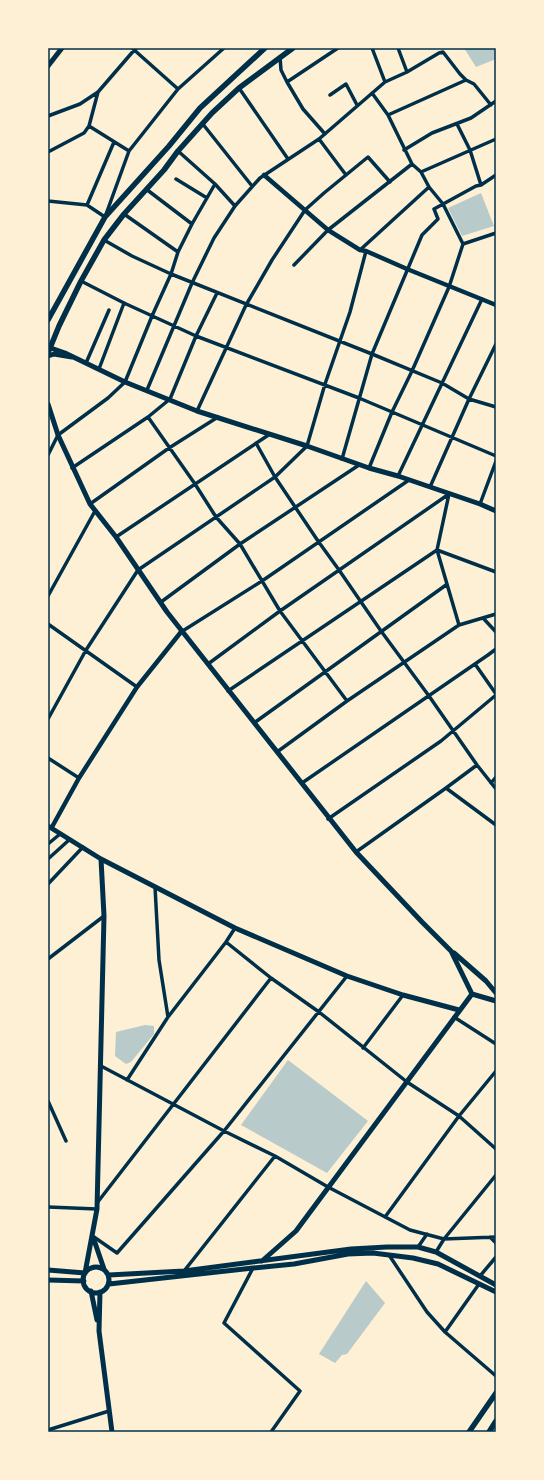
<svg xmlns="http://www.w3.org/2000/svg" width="544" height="1480" font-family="'Golos Text',sans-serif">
<rect width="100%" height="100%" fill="#fdf0d5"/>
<path fill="#b9caca" d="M 464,48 L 496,48 L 496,59 L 476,67 Z
M 481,193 L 494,226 L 462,236 L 448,208 Z
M 145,1025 L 154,1026 L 154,1034 L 131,1062 L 126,1064 L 115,1056 L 116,1032 Z
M 288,1060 L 368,1121 L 327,1173 L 241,1125 Z
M 366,1281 L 385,1303 L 347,1354 L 342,1355 L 335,1363 L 319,1354 Z"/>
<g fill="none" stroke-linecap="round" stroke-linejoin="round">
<path stroke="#003049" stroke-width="3.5" d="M 132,48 L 178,89
M 372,48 L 385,82
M 398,48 L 407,72
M 280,57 L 281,70 L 287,82 L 338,48
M 287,82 L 303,109 L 325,134
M 239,88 L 288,159
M 330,95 L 346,84 L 357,105
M 388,115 L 466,80
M 48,116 L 80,104 L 98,92
M 202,123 L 252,186
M 457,124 L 470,150 L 481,185
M 89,126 L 129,151
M 319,139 L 346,175
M 404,150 L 432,133 L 471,118 L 496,101
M 178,151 L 215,184 L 235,206
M 48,152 L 84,133 L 89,126 L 98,92 L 136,48
M 421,172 L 496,139
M 176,179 L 207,198
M 146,189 L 192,224
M 48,201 L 87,205 L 105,217 L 129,151 L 178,89 L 224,48
M 87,205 L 114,142
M 124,214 L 178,252
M 104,240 L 132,256 L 171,274 L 372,354 L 442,383 L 469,399 L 496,407
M 463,244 L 496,233
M 360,250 L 429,187
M 294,265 L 328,230 L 412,164
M 81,281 L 124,303 L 196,336 L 359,398 L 496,456
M 86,363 L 109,310
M 99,369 L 124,303
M 147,390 L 192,283 L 214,238 L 235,206 L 260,178 L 319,139 L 385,82 L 407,72 L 439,53 L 443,52 L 460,74 L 466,80 L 474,84 L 491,105
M 197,411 L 246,305 L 272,260 L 305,210 L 324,193 L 368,157 L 390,182
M 148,417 L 195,484 L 216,517 L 240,544 L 280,611 L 347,701
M 256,443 L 275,477 L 318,541 L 339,570 L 381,631 L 429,696 L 477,765 L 496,789
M 48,455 L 58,435 L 108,398 L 125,382 L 152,316 L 171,274 L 178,252 L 192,224 L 215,184
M 342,459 L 372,354 L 422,235 L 438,219 L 434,209 L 476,186 L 481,185 L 496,175
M 72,468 L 148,417 L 170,399 L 196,336 L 217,293
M 369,468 L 392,412 L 412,371 L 449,287 L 463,244 L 443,204 L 429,187 L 421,172 L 412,164 L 388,115 L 372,93
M 398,476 L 482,299
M 430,487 L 469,399 L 496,344
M 449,494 L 437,550 L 459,625
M 90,504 L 169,448 L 218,417
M 480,504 L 496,461
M 116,537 L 270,434
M 48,596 L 95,511
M 161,602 L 240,544 L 359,465
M 483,618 L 496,632
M 48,624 L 137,687
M 181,632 L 262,581 L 409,480
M 208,664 L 280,611 L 449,494
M 475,664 L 496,694
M 228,691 L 437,550 L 496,572
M 48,719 L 86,650 L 138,570 L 275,477 L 307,446 L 325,384 L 350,312 L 366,251
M 254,723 L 446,585
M 277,752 L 347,701 L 459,625 L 496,614
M 48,758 L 79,778
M 302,783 L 488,655 L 496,649
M 491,783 L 496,777
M 446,788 L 477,765
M 328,819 L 441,741 L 496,695
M 48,844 L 60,834
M 356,852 L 446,788 L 496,825
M 48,859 L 69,840
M 48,884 L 83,847
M 155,887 L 159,960 L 168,1017
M 226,942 L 271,978 L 319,1012 L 407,1082 L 459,1116 L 496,1149
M 48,959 L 104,916
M 454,1017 L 496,1044
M 363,1048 L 403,995
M 101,1066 L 224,1131 L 275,1156 L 328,1187 L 410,1230 L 444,1239 L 496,1175
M 127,1080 L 168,1017 L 226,942 L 235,928
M 48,1101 L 66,1141
M 97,1203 L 271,978
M 48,1207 L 97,1209
M 385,1217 L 459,1116 L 496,1071
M 94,1237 L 117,1253 L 224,1131 L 347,976
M 490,1237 L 496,1243
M 418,1247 L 427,1234
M 436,1252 L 444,1239 L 496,1237
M 389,1255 L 427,1312 L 445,1332 L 496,1376
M 253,1268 L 224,1323 L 300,1391 L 271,1432
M 184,1271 L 275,1156
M 480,1276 L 496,1257
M 445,1332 L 479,1284
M 48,1430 L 109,1411"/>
<path stroke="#003049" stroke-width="4.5" d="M 264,175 L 328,230 L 360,250 L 366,251 L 407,269 L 496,305
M 52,827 L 79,778 L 137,687 L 181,632"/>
<path stroke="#003049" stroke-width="5" d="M 48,66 L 62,48
M 48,347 L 65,353 L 125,382 L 197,411 L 307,446 L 369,468 L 398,476 L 480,504 L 496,511
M 48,356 L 54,354 L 72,357
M 48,404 L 58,435 L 90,504 L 116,537 L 167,612 L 356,852 L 422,922 L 451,951 L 472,994 L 496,1001
M 48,826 L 101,859 L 235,928 L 347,976 L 403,995 L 459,1010
M 454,953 L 486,981 L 496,993
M 93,1237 L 104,1269
M 262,1261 L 296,1231 L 472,994
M83 1280a13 13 0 1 1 26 0a13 13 0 1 1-26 0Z
M 48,1270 L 85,1273 L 97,1209 L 104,916 L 101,859
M 109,1275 L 184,1271 L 351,1249 L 387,1247 L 418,1247 L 436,1252 L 496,1285
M 48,1280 L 84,1281
M 109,1284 L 253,1268 L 294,1264 L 348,1254 L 373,1253 L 413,1258 L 438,1264 L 496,1292
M 91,1291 L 97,1320
M 100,1292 L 99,1331 L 112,1432"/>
<path stroke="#003049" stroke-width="5.5" d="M 48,320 L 105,217 L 169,146 L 200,108 L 265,48
M 48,353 L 59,326 L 81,281 L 104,240 L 124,214 L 164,170 L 178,151 L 212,113 L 239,88 L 293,48
M 469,1432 L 496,1393
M 489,1432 L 496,1421"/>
</g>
<rect width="544" height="1480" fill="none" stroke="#fdf0d5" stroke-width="98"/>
<rect x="49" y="49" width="446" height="1382" fill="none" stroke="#003049" stroke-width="1.5"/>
</svg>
